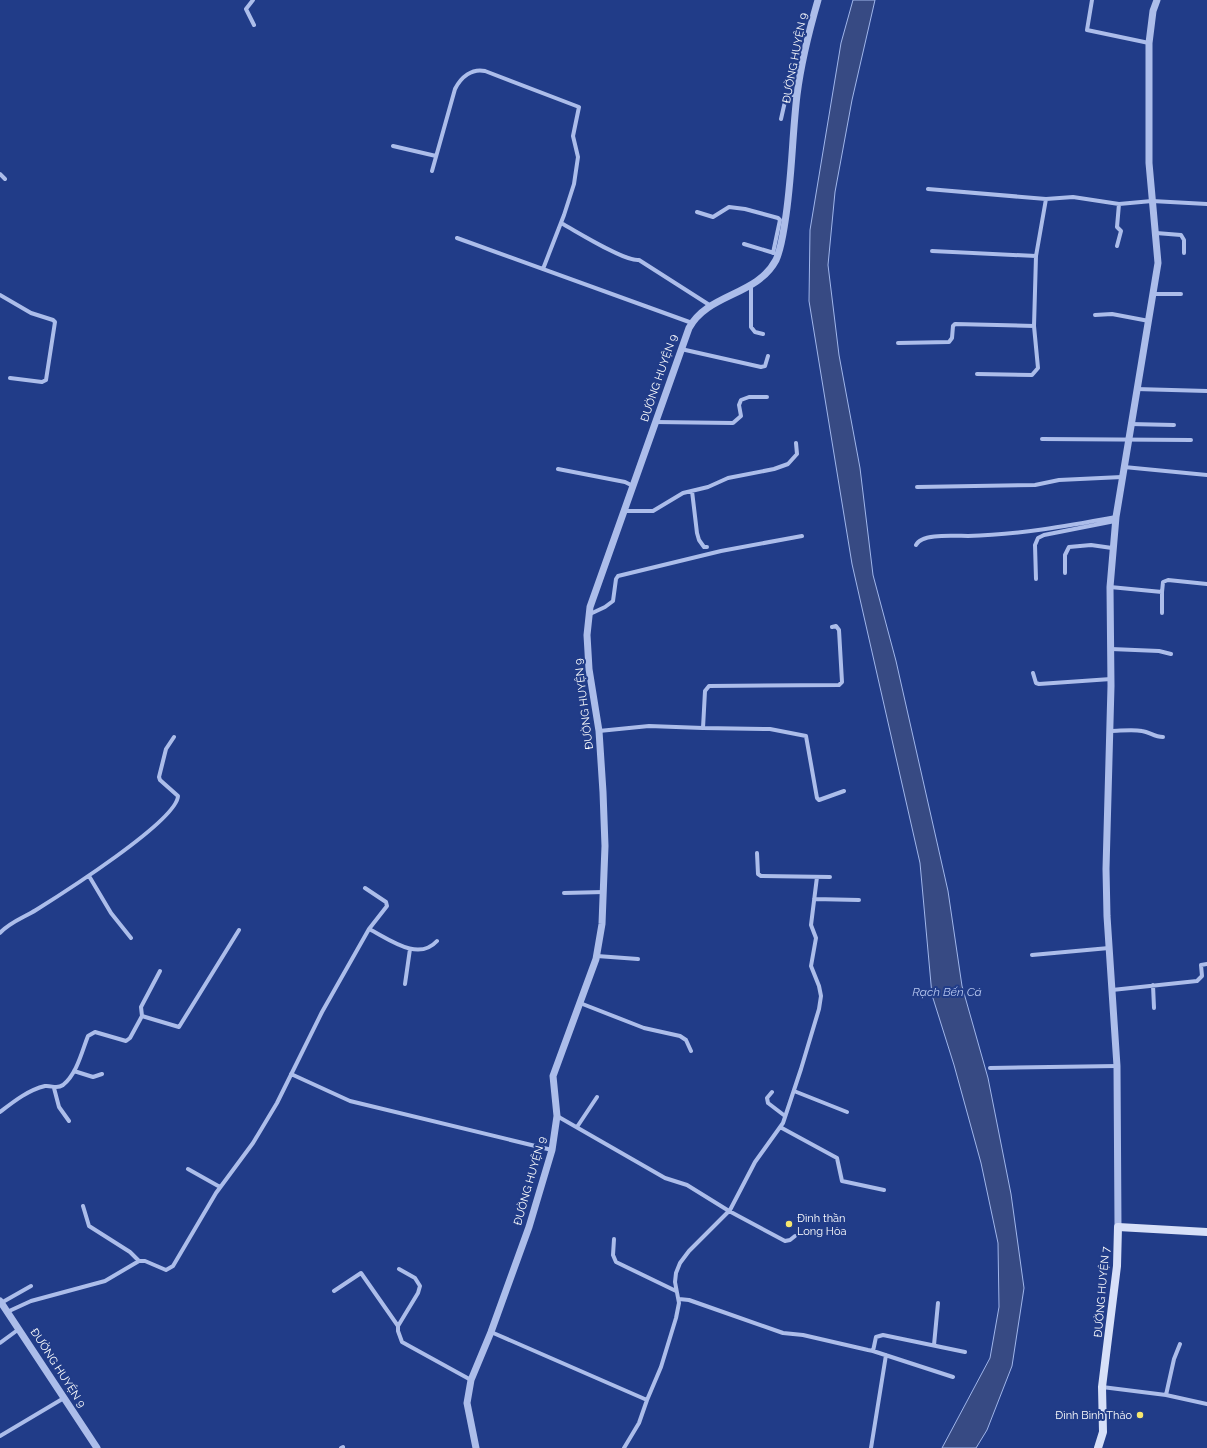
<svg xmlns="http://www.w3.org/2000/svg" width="1207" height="1448" font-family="Raleway,sans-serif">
<rect width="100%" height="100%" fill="#213c88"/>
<path fill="#374a83" stroke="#a0b6eb" d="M 853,0 L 875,0 L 852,100 L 835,192 L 828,265 L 839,355 L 860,468 L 873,575 L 896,661 L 948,891 L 962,986 L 988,1078 L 1011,1194 L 1024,1288 L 1012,1366 L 987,1430 L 976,1448 L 942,1448 L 990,1358 L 999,1307 L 998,1243 L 981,1163 L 954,1065 L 932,995 L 920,863 L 852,564 L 809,301 L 810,230 L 841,43 Z"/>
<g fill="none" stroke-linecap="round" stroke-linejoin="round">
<path stroke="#acbdea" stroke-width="4" d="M 253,0 L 246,9 L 254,25
M 1092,0 L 1087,30 L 1149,43
M 781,119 L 786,97 L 791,95 L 797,95
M 393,146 L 436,156
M 432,171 L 455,89 C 461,77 472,68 485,71 L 579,107 L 573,136 L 578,157 L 574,184 L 564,215 L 543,269
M 0,174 L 5,179
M 928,189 L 1046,199 L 1073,197 L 1119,204
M 697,212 L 713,217 L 729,207 L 745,209 L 778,218 L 780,220 L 773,253
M 561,223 C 576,231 625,262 639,260 L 711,306
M 1156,233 L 1181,235 L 1184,240 L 1184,253
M 457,238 L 692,323
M 744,244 L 774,253
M 1117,246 L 1121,231 L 1117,227 L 1119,204 L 1152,201 L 1207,204
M 932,251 L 1036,256 L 1046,199
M 751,286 L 751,327 L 755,332 L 763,334
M 1153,294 L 1181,294
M 0,295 L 31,313 L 53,320 L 55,322 L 46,380 L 42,382 L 10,378
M 1095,315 L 1112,314 L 1149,321
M 898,343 L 949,342 L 952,338 L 953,326 L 955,324 L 1034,326
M 681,349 L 761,367 L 765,366 L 768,356
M 977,374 L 1032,375 L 1038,368 L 1034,326 L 1036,256
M 1136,389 L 1207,391
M 655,422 L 733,423 L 741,416 L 739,405 L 741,400 L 749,397 L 767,397
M 1130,424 L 1174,425
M 1042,439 L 1191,440
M 1124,467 L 1207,475
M 558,469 L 625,482 L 633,486
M 917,487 L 1035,485 L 1059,480 L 1122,477
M 692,491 L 697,533 L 699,540 L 704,547 L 707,547
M 624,511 L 653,511 L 683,493 L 708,487 L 728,478 L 774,469 L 788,464 L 797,454 L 796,443
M 916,545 C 921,533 955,536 968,536 C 1017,535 1067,526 1116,517
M 1065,573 L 1065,555 L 1069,547 L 1091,545 L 1112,548
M 1036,579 L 1035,545 L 1038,538 L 1044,535 L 1115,521
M 1110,587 L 1162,592 L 1162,613
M 1162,592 L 1163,582 L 1168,580 L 1207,584
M 590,614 L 605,607 L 613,601 L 616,579 L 618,576 L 721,551 L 802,536
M 1111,649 L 1159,651 L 1171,654
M 1033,673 L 1036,683 L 1039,684 L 1111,679
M 703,728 L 770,729 L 806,736 L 817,798 L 819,800 L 844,791
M 599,731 L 649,726 L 703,728 L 705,691 L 709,686 L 839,685 L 842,682 L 839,630 L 836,626 L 832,627
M 1110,731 C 1120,731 1132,729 1142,731 C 1150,732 1154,737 1163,737
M 757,853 L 758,874 L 761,876 L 830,877
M 89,876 L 111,913 L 131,938
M 564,893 L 604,892
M 814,899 L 859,900
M 369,929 C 389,939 418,962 437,941
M 0,933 C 10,922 23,918 36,910 C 60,895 177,821 178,796 L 160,780 L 159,777 L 166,749 L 174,737
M 1032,955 L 1109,948
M 597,956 L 638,959
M 405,984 L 410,949
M 1153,985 L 1154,1008
M 1112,990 L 1197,981 L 1202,976 L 1201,965 L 1207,964
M 580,1003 L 644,1028 L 680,1036 L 686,1040 L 691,1051
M 142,1016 L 141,1007 L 160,971
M 990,1068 L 1117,1066
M 74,1071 L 93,1077 L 102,1074
M 291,1074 L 350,1101 L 552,1150
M 54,1088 L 59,1107 L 69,1121
M 794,1091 L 847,1112
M 772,1092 L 767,1098 L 768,1103 L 785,1116
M 0,1112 C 13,1102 28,1090 45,1086 C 52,1085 56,1090 63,1085 C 77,1074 82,1051 88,1036 L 95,1032 L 126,1041 L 130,1038 L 142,1016 L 179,1027 L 239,930
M 557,1116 L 665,1178 L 687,1185 L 729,1211 L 785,1241 L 790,1240 L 795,1236
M 577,1127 L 597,1097
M 780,1127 L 837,1158 L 842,1181 L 884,1190
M 188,1169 L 220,1187
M 83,1206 L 89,1226 L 130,1252 L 139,1261
M 614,1239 L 613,1255 L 616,1262 L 676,1291
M 399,1269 L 415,1278 L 420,1286 L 418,1293 L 398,1326 L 398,1331 L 402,1342 L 471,1380
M 334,1291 L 361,1273 L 398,1326
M 679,1299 L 689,1300 L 783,1333 L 803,1335 L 868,1350 L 873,1351 L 876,1337 L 883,1335 L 965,1352
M 1,1303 L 31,1286
M 7,1312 L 31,1301 L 105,1281 L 139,1261 L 145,1261 L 166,1270 L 173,1266 L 216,1193 L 253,1143 L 277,1103 L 322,1012 L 369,929 L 387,906 L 386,902 L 365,888
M 491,1332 L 647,1400 L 661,1367 L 676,1318 L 679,1303 L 675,1282 L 676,1273 L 680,1263 L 689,1251 L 730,1210 L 755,1162 L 783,1123 L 801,1069 L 819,1009 L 821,996 L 819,986 L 811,966 L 816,938 L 811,925 L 817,877
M 0,1343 L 19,1329
M 934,1345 L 938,1303
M 873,1351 L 953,1377
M 1102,1387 L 1166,1395 L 1207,1404
M 1166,1395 L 1174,1359 L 1180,1344
M 0,1436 L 64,1398
M 341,1448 L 343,1447
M 624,1448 L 639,1423 L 647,1400
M 871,1448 L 886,1355"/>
<path stroke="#acbdea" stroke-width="7" d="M 1118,1227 L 1117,1066 L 1107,916 L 1106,869 L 1111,686 L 1110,587 L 1116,517 L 1158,263 L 1149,163 L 1149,43 L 1153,11 L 1157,0
M 0,1301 L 97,1448
M 476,1448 L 467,1403 L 471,1380 L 491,1332 L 529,1227 L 552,1150 L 557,1116 L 553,1076 L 596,959 L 602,924 L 605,846 L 603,792 L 599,731 L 589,669 L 587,635 L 590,607 L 689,328 C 708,293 757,296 776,260 C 781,249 783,234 785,222 C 792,179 792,137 797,95 C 801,63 809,31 818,0"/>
<path stroke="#d7e0f8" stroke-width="8" d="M 1098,1448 L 1103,1432 L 1102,1387 L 1117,1266 L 1118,1227 L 1207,1232"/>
</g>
<g fill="#f7e76e" stroke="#213c88" stroke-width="1.5">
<circle cx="789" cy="1224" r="4"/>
<circle cx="1140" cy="1415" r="4"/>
</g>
<g text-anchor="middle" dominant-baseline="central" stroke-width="4" stroke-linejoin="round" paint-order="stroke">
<g font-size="11" fill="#fff" stroke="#213c88">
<text transform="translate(795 58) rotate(-79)">ĐƯỜNG HUYỆN 9</text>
<text transform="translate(659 378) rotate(-71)">ĐƯỜNG HUYỆN 9</text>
<text transform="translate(584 704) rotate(-97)">ĐƯỜNG HUYỆN 9</text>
<text transform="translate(530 1181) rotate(-74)">ĐƯỜNG HUYỆN 9</text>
<text transform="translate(1102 1292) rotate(-85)">ĐƯỜNG HUYỆN 7</text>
<text transform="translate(58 1368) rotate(57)">ĐƯỜNG HUYỆN 9</text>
</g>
<g font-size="11" fill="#fff" stroke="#213c88" text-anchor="start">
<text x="797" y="1218">Đình thần<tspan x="797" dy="13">Long Hòa</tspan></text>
<text x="1132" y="1415" text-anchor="end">Đình Bình Thảo</text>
</g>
<g font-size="12" font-style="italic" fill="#b8c8f1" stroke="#213c88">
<text x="947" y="992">Rạch Bến Cá</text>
</g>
</g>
</svg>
